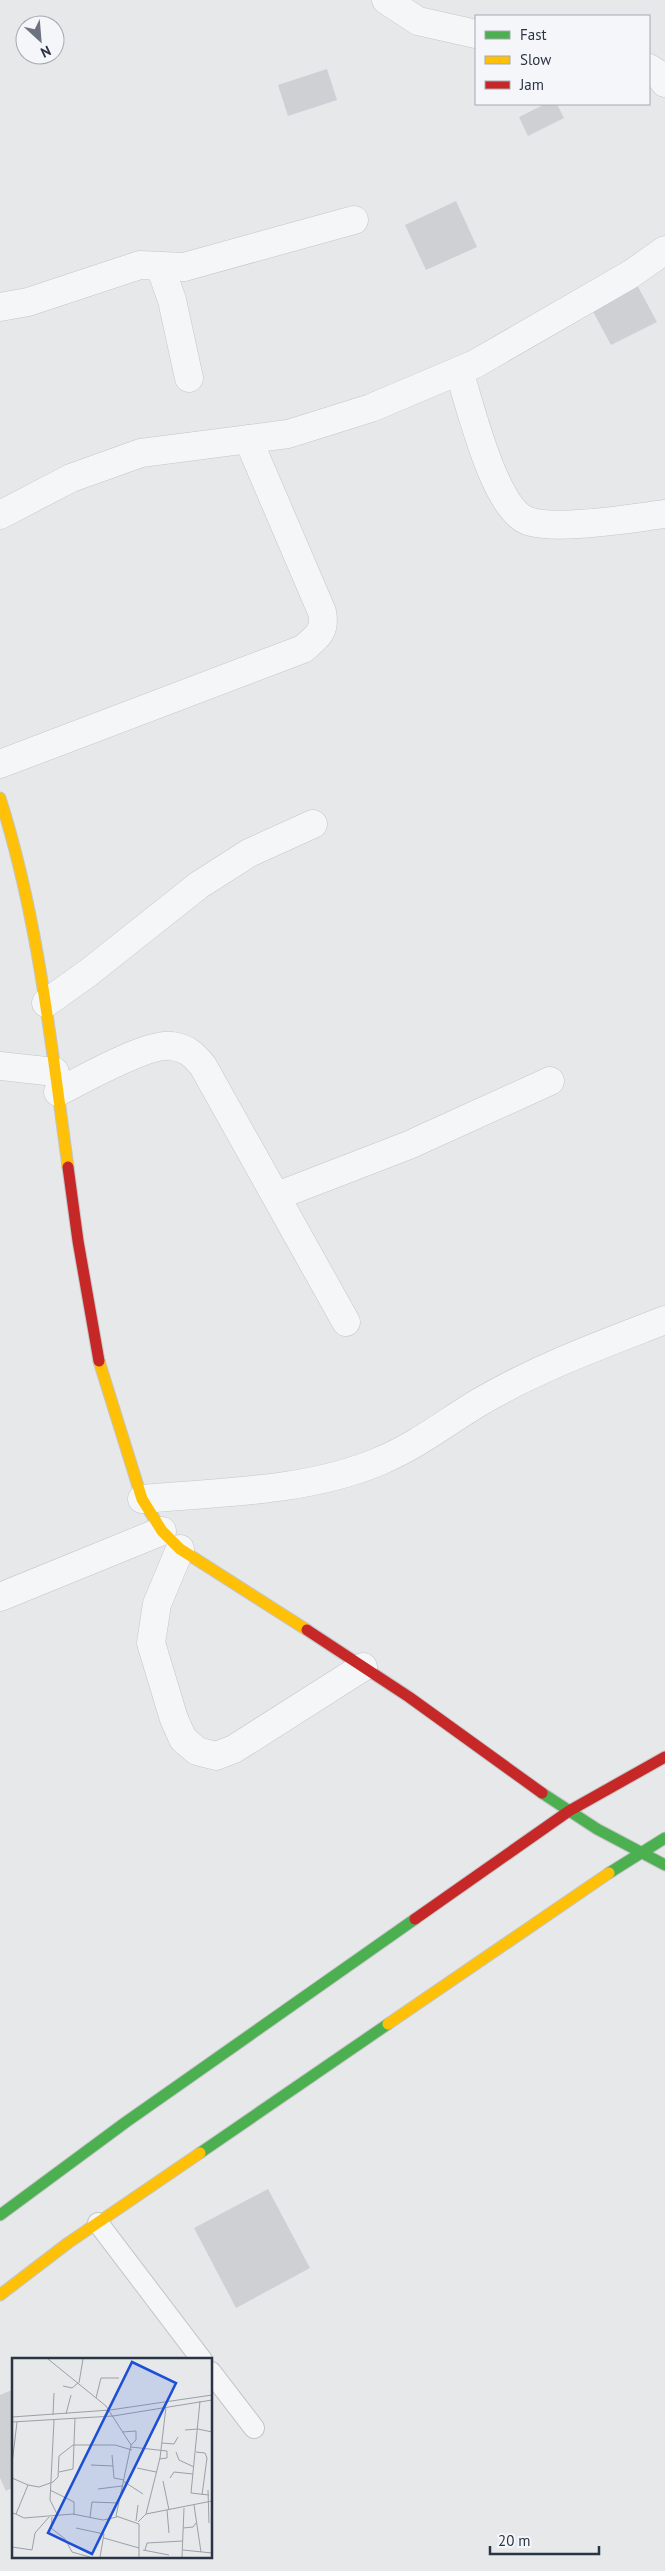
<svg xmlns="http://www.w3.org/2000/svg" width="665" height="2571" font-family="'PT Sans',sans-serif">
<rect width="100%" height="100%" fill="#e6e8ea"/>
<path fill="#ced0d3" d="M 327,69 L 337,100 L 288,116 L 278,85 Z
M 545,104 L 557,104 L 564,118 L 528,136 L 519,117 Z
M 456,201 L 477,247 L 426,270 L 405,225 Z
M 636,283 L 657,322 L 611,345 L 590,306 Z
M 268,2189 L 310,2268 L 236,2308 L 194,2228 Z
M 14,2389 L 14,2487 L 6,2491 L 0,2478 L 0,2395 Z"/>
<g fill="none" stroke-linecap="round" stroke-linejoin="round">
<g stroke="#c4c6c8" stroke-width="22">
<path id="lane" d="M 98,2223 L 202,2360
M 211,2372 L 254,2428"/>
</g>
<g stroke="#c4c6c8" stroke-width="29">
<path id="street" d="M 386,0 L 418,21 L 476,34
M 649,68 L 657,73 L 665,83
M 160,266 L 172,300 L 189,378
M 0,307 L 28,302 L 140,265 L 184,267 L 354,220
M 459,371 C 470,404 494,509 528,521 C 557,531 632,518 665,514
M 0,515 L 71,478 L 141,453 L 288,434 L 371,408 L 475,364 L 631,274 L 665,250
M 0,764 L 303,649 C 317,637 326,632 322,612 L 248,439
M 46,1003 L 88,973 L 199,885 L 249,853 L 313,824
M 0,1066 L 55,1072
M 58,1092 C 82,1080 148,1042 172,1046 C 187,1048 194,1055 203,1066 L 346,1322
M 277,1196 L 409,1145 L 550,1081
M 142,1499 C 220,1492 307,1492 380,1461 C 416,1446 445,1423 478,1403 C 537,1368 601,1345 665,1320
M 180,1549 L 157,1604 L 151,1643 L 174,1719 L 183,1739 L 197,1751 L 216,1756 L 234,1749 L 363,1667
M 0,1597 L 162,1531"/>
</g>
<g stroke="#c4c6c8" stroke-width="13">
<path id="fast" d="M 542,1793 L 597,1829 L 665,1865
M 609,1873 L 665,1838
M 200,2153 L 388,2024
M 0,2215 L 126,2122 L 415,1919"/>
</g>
<g stroke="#c4c6c8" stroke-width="13">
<path id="slow" d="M 0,798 C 38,917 51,1043 68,1167
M 99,1361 L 142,1499 L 162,1531 L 180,1549 L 307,1630
M 388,2024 L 609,1873
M 0,2295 L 68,2243 L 200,2153"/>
</g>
<g stroke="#c4c6c8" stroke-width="13">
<path id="jam" d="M 68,1167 L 78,1241 L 99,1361
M 307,1630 L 409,1697 L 542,1793
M 415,1919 L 569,1811 L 665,1757"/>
</g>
<use href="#lane" stroke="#f5f6f7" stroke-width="20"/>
<use href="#street" stroke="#f5f6f7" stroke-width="28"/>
<use href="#fast" stroke="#4caf50" stroke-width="11"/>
<use href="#slow" stroke="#ffc107" stroke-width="11"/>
<use href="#jam" stroke="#c62828" stroke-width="11"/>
</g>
<g transform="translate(12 2358)">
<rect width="200" height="200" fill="#e6e8ea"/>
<path fill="none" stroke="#9ba0a8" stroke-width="1" d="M 36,1 L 94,48 L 119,87 L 104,158 L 127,166 L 127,199M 67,25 L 71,1M 51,28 L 60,30 L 66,25M 84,40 L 89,20 L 107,20M 188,43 L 179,135 L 197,137M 54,56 L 59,37M 41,57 L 42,35M 0,59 L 98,52 L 200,37M 42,62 L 38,142 L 46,158M 0,64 L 101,58 L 200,42M 173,72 L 186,71 L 200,74M 110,74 L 124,73 L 124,82 L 119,87M 150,85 L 162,86 L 166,79M 119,89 L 155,93 L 155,100 L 147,101M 164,94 L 167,102 L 182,109M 184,94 L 193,95 L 195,100 L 190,137M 100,97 L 102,120 L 112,122M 0,106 L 5,64M 79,107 L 101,108M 125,110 L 144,114M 47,114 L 61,111 L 63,60M 0,120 L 16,127 L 4,156 L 0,155M 158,120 L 162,114 L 181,116M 111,123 L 131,136M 151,123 L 157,152M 16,127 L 27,129 L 41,124 L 46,119 L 47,98 L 61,87 L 103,87 L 120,92M 86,131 L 110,128M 38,132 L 62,144 L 62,157M 196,132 L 197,165M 182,147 L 189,194M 155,152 L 157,175M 4,156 L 12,160 L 61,156 L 91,162 L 105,159M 134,156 L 148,100 L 154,49M 40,159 L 39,170 L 53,181 L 60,194 L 78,199M 78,159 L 80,144 L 106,145M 124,163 L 126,147M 126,164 L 134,156 L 200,143M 64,170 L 92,176 L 88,199M 171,170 L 181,169 L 184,165M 92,180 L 127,190M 0,189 L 20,192 L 23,175 L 37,159M 131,192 L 157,197M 133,192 L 135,185 L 171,183M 171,192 L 200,195M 170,199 L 172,150"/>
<path fill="#1d4ed8" fill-opacity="0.15" stroke="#1d4ed8" stroke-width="2.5" d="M 120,4 L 164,25 L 80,196 L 36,175 Z"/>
<rect width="200" height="200" fill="none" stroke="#2b3445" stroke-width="2.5"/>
</g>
<rect x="475" y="15" width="175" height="90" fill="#f4f6f9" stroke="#a4a8b1"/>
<rect x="485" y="31" width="25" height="8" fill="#4caf50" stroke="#a4a8b1"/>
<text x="520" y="40" font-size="15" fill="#2b3445">Fast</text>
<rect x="485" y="56" width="25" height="8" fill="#ffc107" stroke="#a4a8b1"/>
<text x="520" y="65" font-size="15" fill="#2b3445">Slow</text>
<rect x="485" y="81" width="25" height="8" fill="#c62828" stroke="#a4a8b1"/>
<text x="520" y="90" font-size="15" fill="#2b3445">Jam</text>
<g transform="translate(40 40) rotate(154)"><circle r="24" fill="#f4f6f9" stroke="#a4a8b1"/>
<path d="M0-4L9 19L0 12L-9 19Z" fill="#6c737f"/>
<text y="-8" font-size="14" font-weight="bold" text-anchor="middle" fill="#2b3445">N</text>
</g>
<path d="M490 2546v8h109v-8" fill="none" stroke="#2b3445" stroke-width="2.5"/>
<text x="498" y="2546" font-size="15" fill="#2b3445" stroke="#f4f6f9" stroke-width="4" paint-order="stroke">20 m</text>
</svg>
